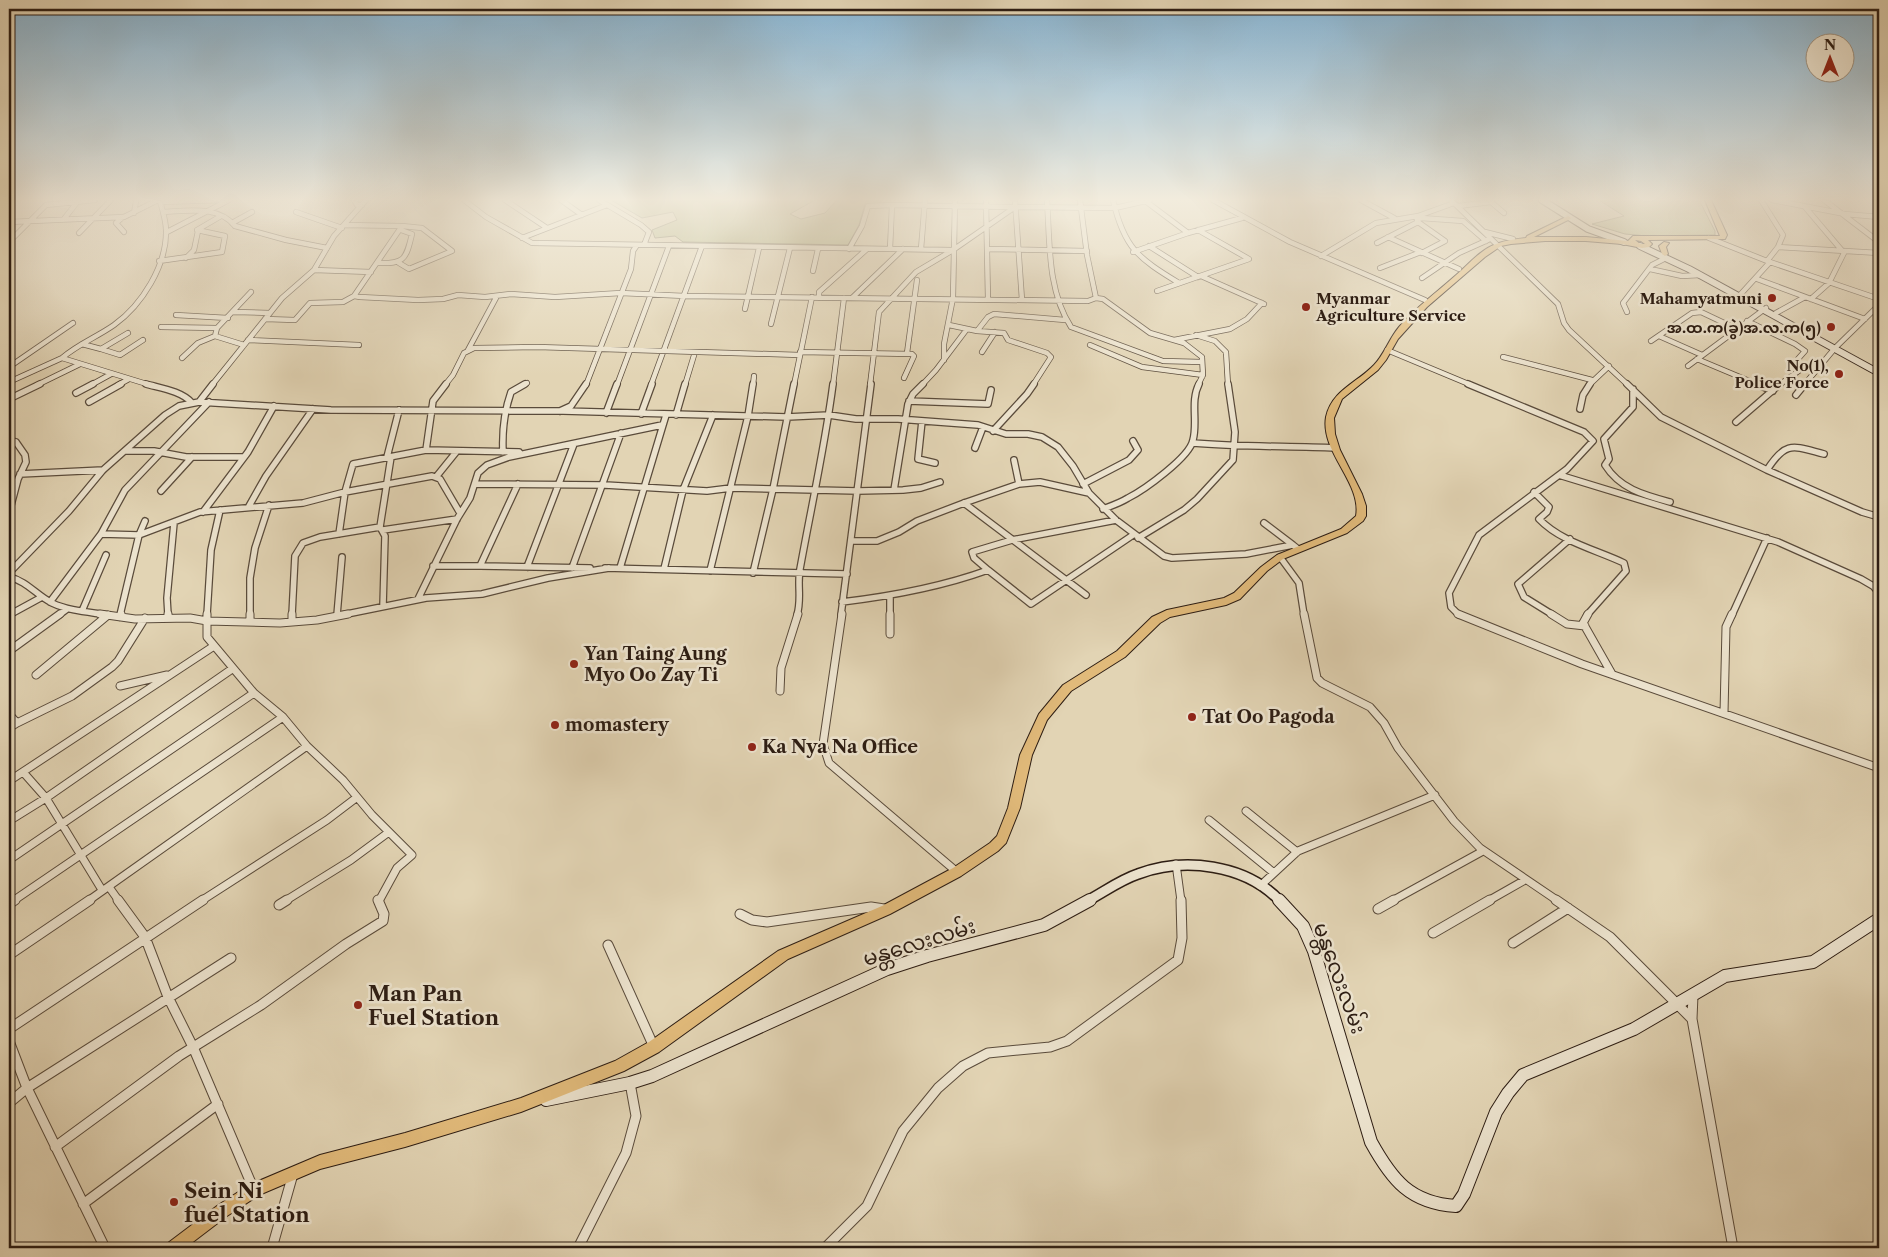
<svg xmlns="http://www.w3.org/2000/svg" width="1888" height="1257" font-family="'Libre Caslon Text','Noto Sans Myanmar',serif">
<rect width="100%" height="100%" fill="#e2d4b4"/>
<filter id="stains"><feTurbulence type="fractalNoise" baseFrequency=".004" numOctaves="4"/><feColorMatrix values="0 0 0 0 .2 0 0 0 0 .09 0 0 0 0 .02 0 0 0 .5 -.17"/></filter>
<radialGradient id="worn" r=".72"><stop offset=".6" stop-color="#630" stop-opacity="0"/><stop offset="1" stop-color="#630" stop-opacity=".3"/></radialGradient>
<path fill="#b8bb89" stroke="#726c4e" d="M 611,200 L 815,200 L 790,214 L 801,219 L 825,213 L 837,200 L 881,200 L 881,203 L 865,204 L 859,225 L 848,245 L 683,242 L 675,236 L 655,238 L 652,230 L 677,220 L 673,212 L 642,218 Z
M 1599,200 L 1699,200 L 1715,231 L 1715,235 L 1647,236 L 1625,234 L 1592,224 L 1624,216 Z"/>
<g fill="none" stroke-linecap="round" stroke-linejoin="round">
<g stroke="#5a4b3b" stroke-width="6">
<path id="street-far3" d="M 354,200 L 357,205 L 362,205
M 464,200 L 486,217 L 532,243 L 952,250
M 505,200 L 547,228
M 561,200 L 582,215
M 599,200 L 641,225 L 649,232 L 644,245
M 986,200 L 988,300
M 1015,200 L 1022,300
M 1047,200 C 1050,242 1047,290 1071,327 L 1163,361 L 1202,362
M 1113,200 C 1124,248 1138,258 1179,283
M 1144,200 L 1188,233
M 1213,200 L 1290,242 L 1425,300
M 1361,200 L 1394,218
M 1451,200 L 1558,304 L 1564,323 L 1569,330 L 1628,385
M 1761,200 L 1783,235 L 1778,247
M 1772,200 L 1845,214 L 1879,217
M 1824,200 L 1879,242
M 1878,200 L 1879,202
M 160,202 L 226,200
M 1458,206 L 1491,202 L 1504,213
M 1805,207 L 1844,253 L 1829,283 L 1811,299
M 163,212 C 187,211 218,205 235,226 L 286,240 L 327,248
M 296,212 L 342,228
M 134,213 L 136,201
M 123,217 L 116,223 L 124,232
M 64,219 L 78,201
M 9,222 L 124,217 L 158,200
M 232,223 L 252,212
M 344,225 L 402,226 L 354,296 L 360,297 L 418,300 L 443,299 L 458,295 L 485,297 L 511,294 L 555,297 L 621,293 L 685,296 L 1088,301 L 1096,298 L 1087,255 L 1080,200
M 167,232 L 229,200
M 1485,232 L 1513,239
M 79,233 L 111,200
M 14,237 L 46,205 L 95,200
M 1388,237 L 1459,269
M 522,238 L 607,205
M 1709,238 L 1767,261 L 1879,299
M 1377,243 L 1418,222
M 1149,246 L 1198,277
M 849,249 L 862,226 L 868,206 L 892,205
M 890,249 L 892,205 L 1014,207
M 921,249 L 925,200
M 987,249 L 1087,251
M 1133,252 L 1188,233 L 1242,218
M 1422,253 L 1445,241 L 1418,222 L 1417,220 L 1421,218 L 1463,221 L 1486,241
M 1321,256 L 1376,223 L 1418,216 L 1454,203
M 186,258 L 194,250 L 198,231
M 159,261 L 222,252 L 225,236 L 197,230 L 221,216
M 1767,261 L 1778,247 L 1879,253
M 377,263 C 404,264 406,260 412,234 L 401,230
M 399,263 L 409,269 L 452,251 L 422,228 L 402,226
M 1380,268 L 1421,252
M 1650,269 L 1682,276 L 1701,275
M 314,270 L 371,272
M 813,271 L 818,249
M 1201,276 L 1264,304
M 1422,278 L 1459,253 L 1488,240
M 1757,279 L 1865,319
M 1157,291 L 1249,259 L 1198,230
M 1739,296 L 1770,262
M 819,298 L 819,292 L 867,249
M 852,298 L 903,249
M 1096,298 L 1103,299 L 1150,333 L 1184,343 L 1202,357 L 1203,375 L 1198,385
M 745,309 L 759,248
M 233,312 L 270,313
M 1627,312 L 1623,303 L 1652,265 L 1666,258
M 1776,313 L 1805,297
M 176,315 L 228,318
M 265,319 L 295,320 L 310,303 L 343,302 L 354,296
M 1747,321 L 1795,344 L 1805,351 L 1797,360 L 1800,370 L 1779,385
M 771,324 L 790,248
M 949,325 L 977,331 L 988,317 L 994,314 L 1065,320
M 161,327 L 217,328 L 215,336 L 244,345
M 217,328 L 251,292
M 977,331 L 1004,333 L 1008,340 L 1047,353 L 1051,357 L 1033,385
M 1196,335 L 1215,341 L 1226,352 L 1228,385
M 1659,336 L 1702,355
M 248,340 L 359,345
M 1174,340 L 1230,329 L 1247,319 L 1262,303
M 1651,341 L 1692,313 L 1701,312 L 1737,329
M 82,344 L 101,349 L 128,333
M 1090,345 L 1142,367 L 1203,375
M 101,349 L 120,355 L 143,340
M 468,350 L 497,296
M 1387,350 L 1471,385
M 800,352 L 912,354 L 914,356 L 904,378
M 982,352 L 995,332
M 907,353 L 917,280
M 1503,357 L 1592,380
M 182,358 L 198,343 L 215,336
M 1697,359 L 1759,385
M 944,360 L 944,344 L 953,298 L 955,200
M 1688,366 L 1766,308
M 9,367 L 73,323
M 9,382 L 62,358
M 37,385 L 80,364
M 91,385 L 111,374
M 118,385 L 129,379
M 150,385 L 62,358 C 78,344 97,337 114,325 C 142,305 167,265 166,230 C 166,220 162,210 160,200
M 212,385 L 282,298 L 314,270 L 334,236 L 366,200
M 445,385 L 453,375 L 464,353 L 474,348 L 537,347 L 800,355
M 523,385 L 527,383
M 586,385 L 631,269 L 633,251 L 637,245
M 617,385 L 669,246
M 651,385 L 702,246
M 685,385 L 695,352
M 753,385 L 754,376
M 794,385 L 812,297
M 833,385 L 844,298
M 870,385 L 879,312 L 916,272 L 953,250 L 1015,207 L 1115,208 L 1150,200
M 922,385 L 936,370 L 967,329
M 1589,385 L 1609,366
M 1804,385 L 1835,348 L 1879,305"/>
</g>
<g stroke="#5a4b3b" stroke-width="8">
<path id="street-far2" d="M 146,384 C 160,388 182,391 192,403
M 1627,384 L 1661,417 L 1767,470 L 1862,512 L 1879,517
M 1756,384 L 1773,391
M 1633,389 L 1633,407 L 1604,439 L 1609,459 L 1605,465 C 1620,489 1644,495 1670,502
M 76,393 L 93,384
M 1796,395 L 1805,384
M 9,399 L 40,384
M 909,401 L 988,404 L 991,390
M 89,402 L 121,384
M 199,402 L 213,384
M 1580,409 L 1583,395 L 1590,384
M 560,411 L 571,406 L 586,384
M 606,413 L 617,384
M 641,414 L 652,384
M 676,415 L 685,384
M 922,421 L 918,459 L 935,463
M 1736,422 L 1780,384
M 993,431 L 1027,394 L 1034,384
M 9,440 L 16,442 L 25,455 L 26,462 L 18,479 L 9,513
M 1193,443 C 1240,447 1288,446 1335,448
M 975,448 L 983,427
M 426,450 L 433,401 L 446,384
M 126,451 L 154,451 L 186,457 L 244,457
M 503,452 C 502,431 504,412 511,392 L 525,384
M 387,457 L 399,410
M 1014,460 L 1019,484
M 1767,470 C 1786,440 1793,446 1824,454
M 20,474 L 103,470
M 1559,475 L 1778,542 L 1861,579 L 1873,586 L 1879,593
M 436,477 L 457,451
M 476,484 L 605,485 L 707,491 L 731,488 L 858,491 L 903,490 L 921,488 L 940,482
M 518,484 L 480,566 L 590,568
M 1083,484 L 1129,460 L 1138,450 L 1133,441
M 894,490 L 908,404 L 913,394 L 923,384
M 161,491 L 192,457
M 1534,492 L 1549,507 L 1547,512 L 1539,519 C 1561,542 1597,550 1624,563 L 1626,571 L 1587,615
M 964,503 L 1086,595
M 249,506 L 266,476 L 313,409
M 1103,509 C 1111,506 1120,503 1128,498 C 1144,490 1190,457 1193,440 C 1198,422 1190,401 1199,384
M 203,512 L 248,452 L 274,406
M 1264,523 L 1293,545
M 383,530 L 457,519
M 101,534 L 139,535 L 200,512 L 303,503 L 345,492 L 432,476 L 440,479 L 460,513
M 339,534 L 345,492 L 353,464 L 426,450 L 519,452
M 1138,538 L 1184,510 L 1197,499 L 1233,460 L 1235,432 L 1228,384
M 852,541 L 877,541 L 899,532 L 917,521 L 964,503 L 1019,484 L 1040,482 L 1089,493 L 1116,520 L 1164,556 L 1172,558 L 1246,554 L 1293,545 L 1298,549
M 1280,557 L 1299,583 L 1304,615
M 433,566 L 480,566
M 527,567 L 574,444
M 572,568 L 621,433
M 605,568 L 847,574
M 620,568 L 666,415
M 664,569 L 683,490 L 713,415
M 988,570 L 974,558 L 972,552 L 1012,540 L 1116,520
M 710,571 L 748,416 L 753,384
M 9,573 L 69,511 L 103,470 L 165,415 L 179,406 L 199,402 L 331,410 L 563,411 L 787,417 L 829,415 L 856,419 L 898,419 L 978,425 L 1006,434 L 1028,434 L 1042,437 L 1058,447 L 1073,466 L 1089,493
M 753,573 L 773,489 L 794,384
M 9,577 C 27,581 36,595 52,603 C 69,611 89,612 108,615
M 890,597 L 890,615
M 418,599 L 457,519 L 470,498 L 478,473 L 487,465 L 509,457 L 662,425
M 50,602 L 101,534 L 125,490 L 209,402
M 842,602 C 892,596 941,587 988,570 L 1031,604 L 1133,535
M 383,606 L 385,536 L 380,527 L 391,457
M 82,611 L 106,555
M 9,615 L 42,597
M 59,615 L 67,609
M 120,615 L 139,535 L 145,521
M 168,615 L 167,598 L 174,523
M 207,615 L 211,550 L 220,510
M 250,615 L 250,578 L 255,548 L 269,505
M 292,615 L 295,556 L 303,543 L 320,537 L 380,527
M 337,615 L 342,557
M 342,615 L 426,598 L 482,594 L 548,578 L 609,568
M 797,615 C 802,599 797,585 800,569 C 811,508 825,446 833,384
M 841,615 L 871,384
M 1459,615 L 1451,607 L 1449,593 L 1479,535 L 1567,469 L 1593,441 L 1584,432 L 1468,384
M 1553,615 L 1524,597 L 1518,584 L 1570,539
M 1732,615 L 1767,538"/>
</g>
<g stroke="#5a4b3b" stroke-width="9">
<path id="street-far1" d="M 100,614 L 135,619 L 190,618 L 207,621 L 280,623 L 317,620 L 348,614
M 168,614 L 168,618
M 207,614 L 207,637 L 254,693 L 283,717 L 307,746 L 343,780 L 372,815 L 412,855 L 397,868 L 379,901
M 250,614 L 250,622
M 842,614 L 823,744 L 829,763 L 957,872
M 890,614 L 890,634
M 1304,614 L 1317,678 L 1322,683 L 1370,707 L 1384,723 L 1398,748 L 1454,821 L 1480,848 L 1558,901
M 1458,614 L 1582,664 L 1879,768
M 1551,614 L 1567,624 L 1585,626
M 1588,614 L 1583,623 L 1612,674
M 9,615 L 11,614
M 120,617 L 121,614
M 292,622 L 292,614
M 9,651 L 60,614
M 36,675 L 108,615
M 120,686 L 167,675
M 780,691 L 781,668 L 798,614
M 1724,713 L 1726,627 L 1732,614
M 9,714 L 17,723 L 72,696 L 112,667 L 118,661 L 145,618
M 9,728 L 17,723
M 23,772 L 46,798 L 102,890
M 9,781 L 214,646
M 1246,811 L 1297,852
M 1209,820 L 1274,873
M 9,821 L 46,798 L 232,669
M 9,860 L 254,693
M 1176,864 L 1181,901
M 1260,886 L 1298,851 L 1435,795
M 109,887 L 119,901
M 13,901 L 283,717
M 88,901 L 307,746
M 201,901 L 327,820 L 356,798
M 285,901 L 351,860 L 389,832
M 1392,901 L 1483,851
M 1488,901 L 1525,880"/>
</g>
<g stroke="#5a4b3b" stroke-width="11">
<path id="street" d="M 118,900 L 145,937 L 168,997 L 193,1047 L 254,1190
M 1556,900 L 1610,937 L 1692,1019
M 9,904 L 15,900
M 279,905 L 287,900
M 1378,909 L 1394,900
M 740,914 L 752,920 L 767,922 L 871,907 L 884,909
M 1433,933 L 1490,900
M 1513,943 L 1568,908
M 608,945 L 654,1047
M 9,955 L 90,900
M 1693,995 L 1692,1019 L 1733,1248
M 9,1029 L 203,900
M 9,1041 L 27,1088 L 105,1248
M 9,1103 L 27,1088 L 231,958
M 55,1147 L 179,1056 L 261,1005 L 346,944 L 383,921 L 384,914 L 378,900
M 83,1204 L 218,1104
M 272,1248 L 293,1174
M 578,1248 L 626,1153 L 636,1116 L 630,1083
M 825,1248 L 867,1206 L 903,1131 L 938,1088 L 963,1066 L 988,1053 L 1050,1047 L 1067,1041 L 1178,960 L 1182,938 L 1181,900"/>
</g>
<g stroke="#2d1d13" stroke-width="8">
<path id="secondary-far2" d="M 1542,200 L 1588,229 L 1624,242
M 1640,246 L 1689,269 L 1879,373"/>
</g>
<g stroke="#2d1d13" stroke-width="12">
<path id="secondary-far1" d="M 1087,901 C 1104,892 1120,880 1138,874 C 1184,857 1245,864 1280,901"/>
</g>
<g stroke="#2d1d13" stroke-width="14">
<path id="secondary" d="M 1279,900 L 1303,926 L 1314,951 L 1371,1142 C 1392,1180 1410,1203 1456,1206 L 1464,1194 L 1496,1112 L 1508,1093 L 1523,1075 L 1634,1029 L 1725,976 L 1813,962 L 1879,919
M 546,1100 L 630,1083 L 652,1076 L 887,969 L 927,956 L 1044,925 L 1090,900"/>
</g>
<g stroke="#2d1d13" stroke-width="2">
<path id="primary" d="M 1705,200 L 1711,200 L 1727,235 L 1725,239 L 1648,240 L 1652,244 L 1649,247 L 1642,248 L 1622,244 L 1586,241 L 1545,241 L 1511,244 L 1501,246 L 1485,257 L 1427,307 L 1398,339 L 1386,360 L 1378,370 L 1342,399 L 1334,418 L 1335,434 L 1340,450 L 1362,494 L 1366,506 L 1366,516 L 1363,521 L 1347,533 L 1283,559 L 1267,571 L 1240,599 L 1226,605 L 1170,617 L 1160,623 L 1125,657 L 1071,691 L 1047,720 L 1032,755 L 1020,808 L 1006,843 L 998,851 L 961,876 L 890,914 L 788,959 L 659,1052 L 624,1071 L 521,1112 L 405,1147 L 320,1169 L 259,1195 L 227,1216 L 185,1248 L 165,1248 L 168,1243 L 217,1206 L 249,1185 L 320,1155 L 405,1133 L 521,1098 L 615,1061 L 649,1042 L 778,951 L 882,906 L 953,868 L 990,843 L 997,836 L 1008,808 L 1020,755 L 1039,714 L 1063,685 L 1117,651 L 1152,617 L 1167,610 L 1224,598 L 1234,593 L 1261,567 L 1277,555 L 1341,529 L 1356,516 C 1362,483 1320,452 1326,417 C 1332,390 1357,383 1374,365 C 1384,355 1389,339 1399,327 C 1415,308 1436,293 1455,276 C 1468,265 1480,250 1496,244 C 1506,240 1516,239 1526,238 L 1527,236 L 1568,216 L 1571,218 L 1570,219 L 1534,237 L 1586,237 L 1628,241 L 1633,236 L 1720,236 ZM 1635,240 L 1641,241 L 1645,244 L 1640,244 Z
M 1664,242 L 1669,243 L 1666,247 L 1668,254 L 1665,256 L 1662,254 L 1659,246 Z"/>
</g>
<use href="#street-far3" stroke="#ece3ce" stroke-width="4.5"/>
<use href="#street-far2" stroke="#ece3ce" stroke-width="5.5"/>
<use href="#street-far1" stroke="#ece3ce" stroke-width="7"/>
<use href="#street" stroke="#ece3ce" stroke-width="9"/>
<use href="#secondary-far2" stroke="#ece3ce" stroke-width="6"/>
<use href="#secondary-far1" stroke="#ece3ce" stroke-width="9"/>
<use href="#secondary" stroke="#ece3ce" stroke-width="12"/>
<use href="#primary" fill="#e1ba7a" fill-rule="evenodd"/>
</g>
<linearGradient id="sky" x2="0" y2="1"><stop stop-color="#87b5d4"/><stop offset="0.53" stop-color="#f2ecdd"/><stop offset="1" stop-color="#f2ecdd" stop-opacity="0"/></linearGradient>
<rect width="1888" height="376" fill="url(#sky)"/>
<g fill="#8f2418" stroke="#ece3ce" stroke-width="2">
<circle cx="1772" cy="298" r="5"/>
<circle cx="1306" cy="307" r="5"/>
<circle cx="1831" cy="327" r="5"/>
<circle cx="1839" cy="374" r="5"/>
<circle cx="574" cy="664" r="5"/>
<circle cx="1192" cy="717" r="5"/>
<circle cx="555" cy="725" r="5"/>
<circle cx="752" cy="747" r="5"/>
<circle cx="358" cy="1005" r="5"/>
<circle cx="174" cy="1202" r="5"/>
</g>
<g text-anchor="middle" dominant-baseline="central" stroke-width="5" stroke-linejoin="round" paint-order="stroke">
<g font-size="15" font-weight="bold" fill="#2d1d13" stroke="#ece3ce" text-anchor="end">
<text x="1316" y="298" text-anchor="start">Myanmar<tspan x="1316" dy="17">Agriculture Service</tspan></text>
<text x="1762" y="298">Mahamyatmuni</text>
<text x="1821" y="327">အ.ထ.က(ခွဲ)အ.လ.က(၅)</text>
<text x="1829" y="365">No(1),<tspan x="1829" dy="17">Police Force</tspan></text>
</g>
<g font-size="18" font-weight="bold" fill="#2d1d13" stroke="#ece3ce" text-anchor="start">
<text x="584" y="654">Yan Taing Aung<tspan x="584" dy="21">Myo Oo Zay Ti</tspan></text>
<text x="1202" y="717">Tat Oo Pagoda</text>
<text x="565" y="725">momastery</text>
<text x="762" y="747">Ka Nya Na Office</text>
</g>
<g font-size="21" fill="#2d1d13" stroke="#ece3ce">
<text transform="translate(919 942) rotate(-17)">မန္တလေးလမ်း</text>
<text transform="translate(1340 978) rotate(70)">မန္တလေးလမ်း</text>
</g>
<g font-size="21" font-weight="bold" fill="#2d1d13" stroke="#ece3ce" text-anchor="start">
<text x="368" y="993">Man Pan<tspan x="368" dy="24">Fuel Station</tspan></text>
<text x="184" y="1190">Sein Ni<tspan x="184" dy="24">fuel Station</tspan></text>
</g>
</g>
<rect width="1888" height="1257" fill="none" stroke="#e2d4b4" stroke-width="30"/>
<rect x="10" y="10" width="1868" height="1237" fill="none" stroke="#2d1d13" stroke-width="2.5"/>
<rect x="15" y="15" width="1858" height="1227" fill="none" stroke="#2d1d13"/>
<g transform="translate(1830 58)"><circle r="24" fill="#ece3ce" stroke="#a09483"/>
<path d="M0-4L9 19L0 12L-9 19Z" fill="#8f2418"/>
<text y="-8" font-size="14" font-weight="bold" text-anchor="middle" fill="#2d1d13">N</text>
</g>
<rect width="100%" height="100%" filter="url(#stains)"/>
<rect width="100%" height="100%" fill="url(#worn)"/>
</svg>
